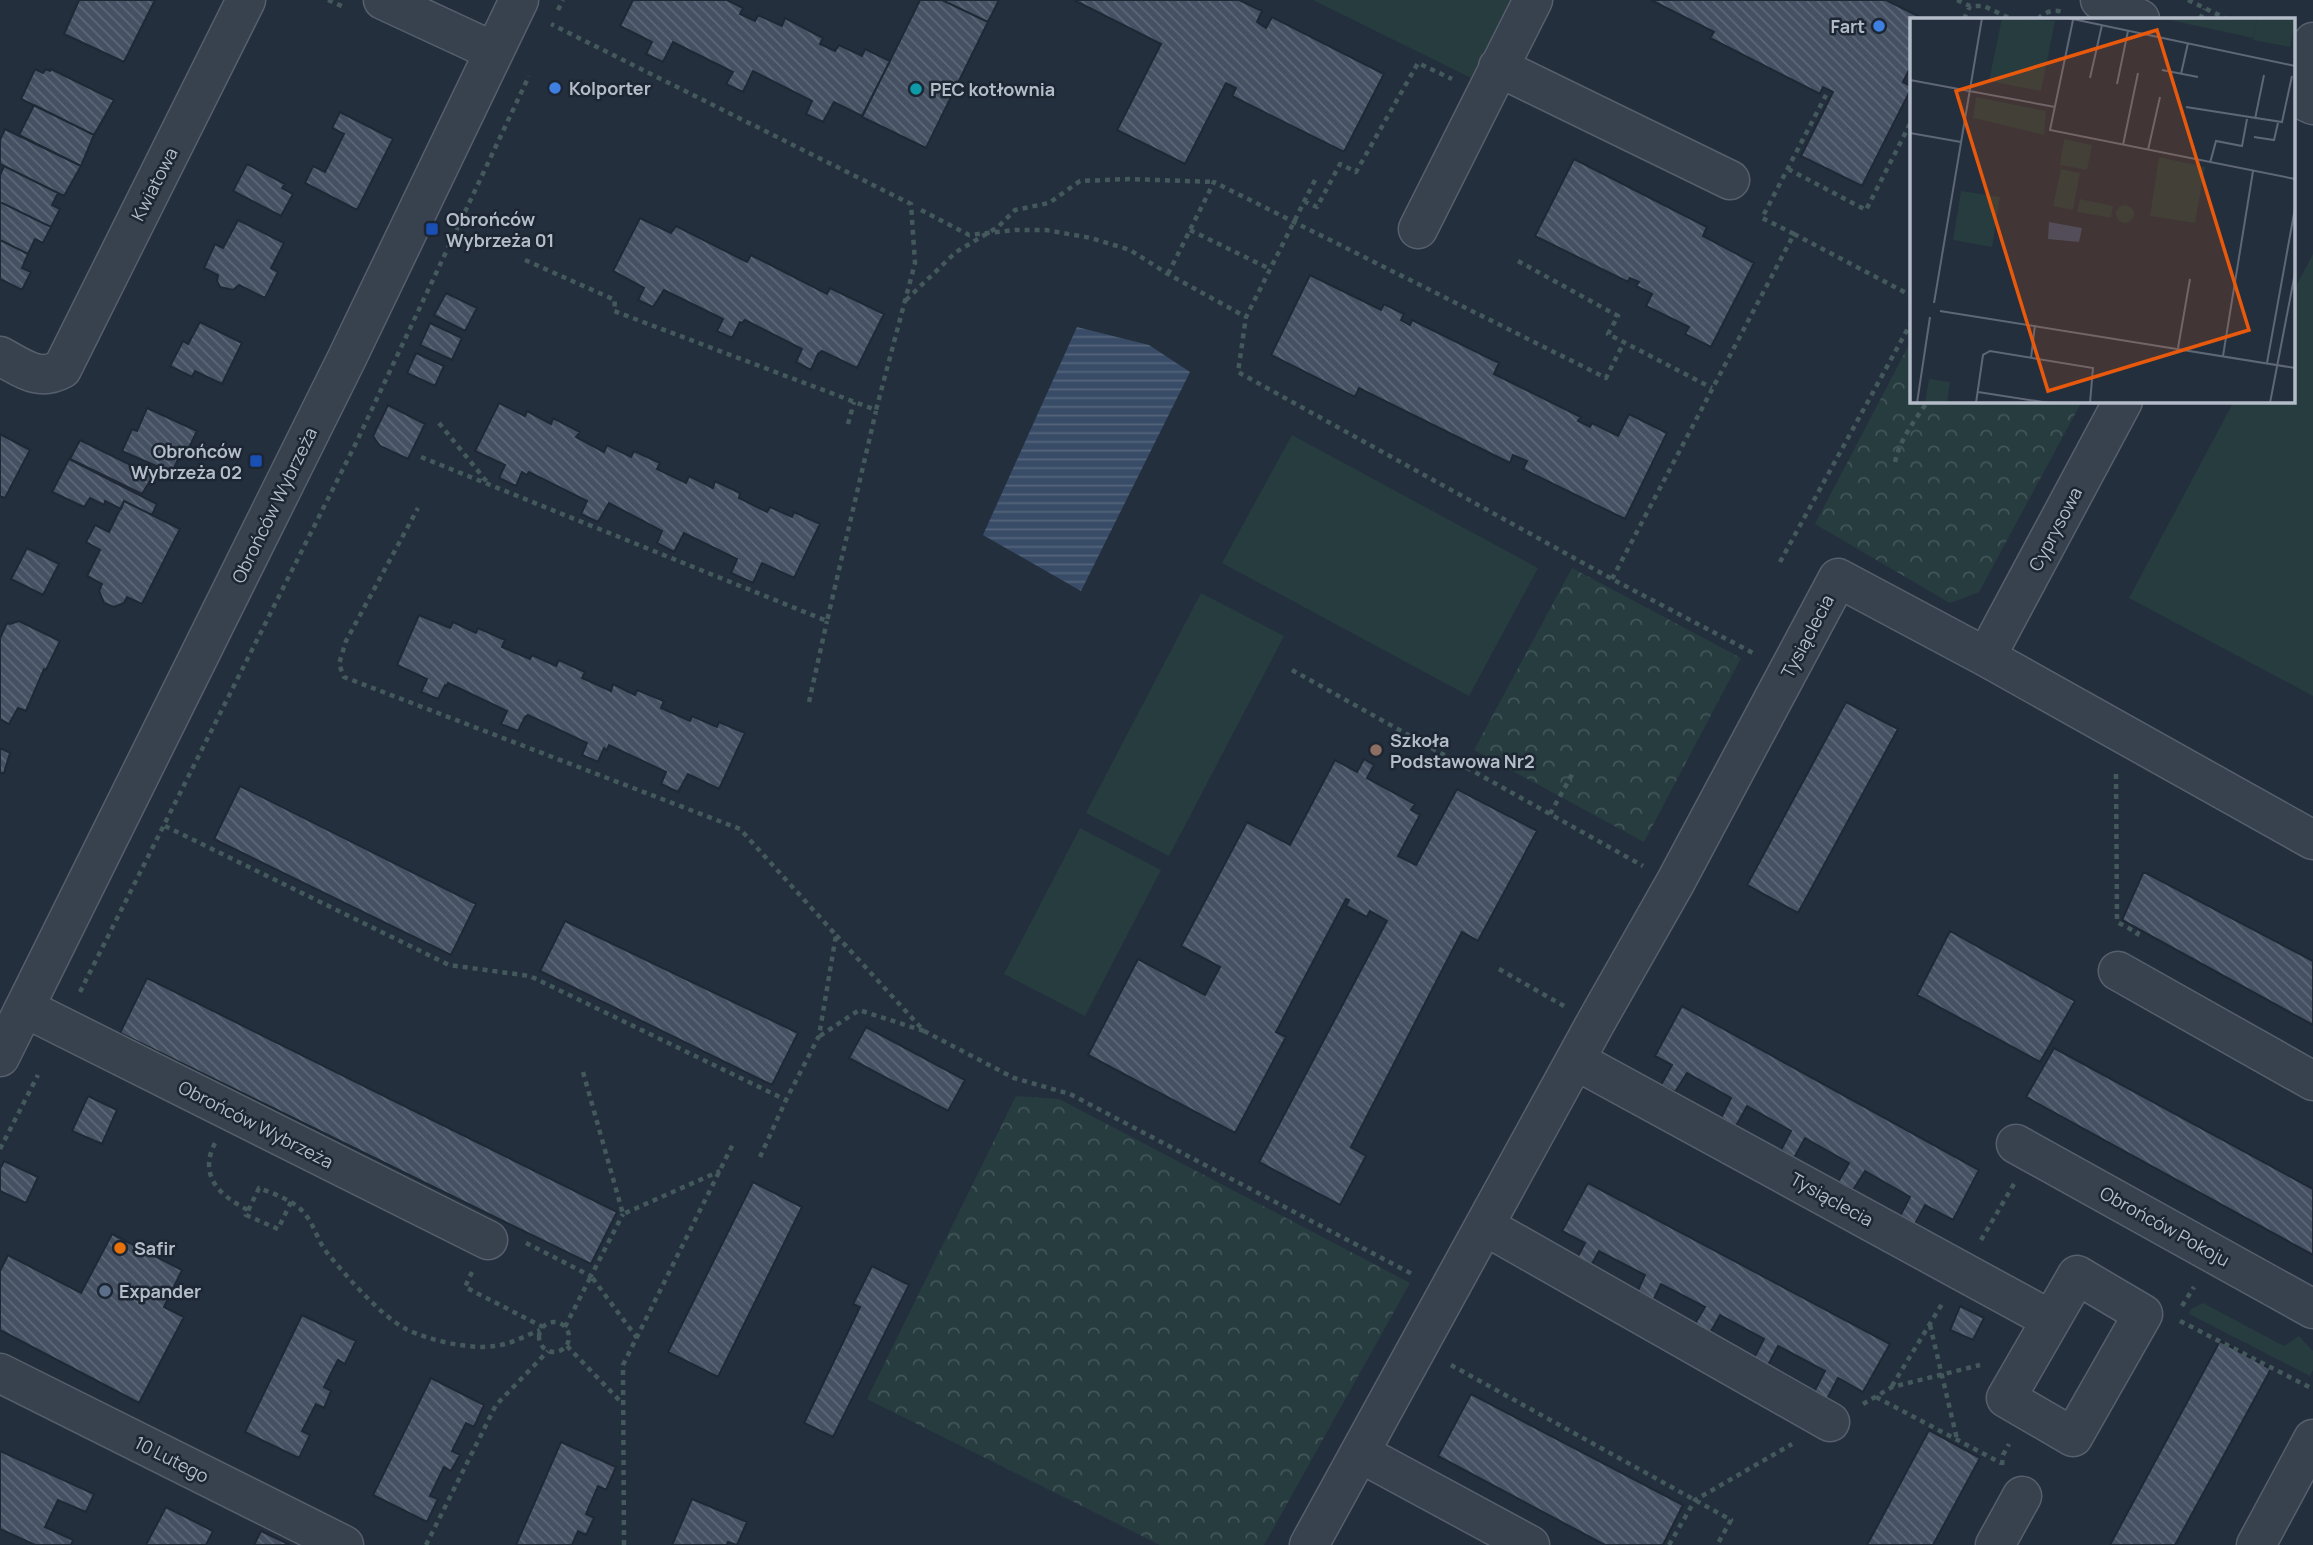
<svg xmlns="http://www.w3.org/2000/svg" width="2313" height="1545" font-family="Manrope,sans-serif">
<defs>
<pattern id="park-crowns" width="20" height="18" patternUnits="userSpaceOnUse" patternTransform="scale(1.75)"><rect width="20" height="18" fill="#263c3f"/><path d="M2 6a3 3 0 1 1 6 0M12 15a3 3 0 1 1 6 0" fill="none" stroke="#435659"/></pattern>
<pattern id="water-rules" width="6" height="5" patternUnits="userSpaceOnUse" patternTransform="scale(1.75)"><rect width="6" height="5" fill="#394c67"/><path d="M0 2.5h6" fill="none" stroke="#53647b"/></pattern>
<pattern id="building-back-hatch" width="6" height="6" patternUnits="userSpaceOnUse" patternTransform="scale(1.75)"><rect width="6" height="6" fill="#455162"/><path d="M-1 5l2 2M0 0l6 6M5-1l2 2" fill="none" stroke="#5d6877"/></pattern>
</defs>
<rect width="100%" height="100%" fill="#242f3e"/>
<path fill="#263c3f" d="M 1313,0 L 1510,0 L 1471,78 Z
M 2313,254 L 2313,696 L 2129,598 L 2234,401 L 2294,401 L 2294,290 Z
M 1292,435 L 1538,568 L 1469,696 L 1222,563 Z
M 1201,593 L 1284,636 L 1169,856 L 1086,813 Z
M 1080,828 L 1161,870 L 1085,1016 L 1004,974 Z
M 2203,1303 L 2284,1346 L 2299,1336 L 2313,1351 L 2313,1370 L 2310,1376 L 2189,1314 L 2191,1309 Z"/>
<path fill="url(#park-crowns)" d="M 1912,339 L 1912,401 L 2082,401 L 1979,592 L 1950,603 L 1815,524 Z
M 1572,568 L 1741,658 L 1644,842 L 1474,750 Z
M 1016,1096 L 1059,1099 L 1410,1283 L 1264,1545 L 1160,1545 L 867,1399 Z"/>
<path fill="url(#water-rules)" d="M 1077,327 L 1149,345 L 1190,372 L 1081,591 L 983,535 Z"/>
<path fill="url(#building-back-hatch)" stroke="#1f2835" stroke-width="2" d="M 155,0 L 124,62 L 64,34 L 79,0 Z
M 633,0 L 727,0 L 743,8 L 740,14 L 755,21 L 758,15 L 782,26 L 785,18 L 823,38 L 820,44 L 835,51 L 839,45 L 862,56 L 865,49 L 890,61 L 862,116 L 834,102 L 823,122 L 806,114 L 812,101 L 753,71 L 743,92 L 726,84 L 733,72 L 673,42 L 663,62 L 646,54 L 652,42 L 620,26 Z
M 920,0 L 942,0 L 988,22 L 926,148 L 862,117 Z
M 942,0 L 999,0 L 988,22 Z
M 1074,0 L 1239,0 L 1262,11 L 1257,22 L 1266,28 L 1272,17 L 1384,74 L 1344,152 L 1232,96 L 1236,88 L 1226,83 L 1185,164 L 1117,130 L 1161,44 Z
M 1651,0 L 1886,0 L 1924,19 L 1912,19 L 1912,64 L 1903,82 L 1912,87 L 1862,186 L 1801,156 L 1833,92 L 1823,87 L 1820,94 L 1710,38 L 1714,32 Z
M 35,69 L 43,73 L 46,69 L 50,71 L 51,69 L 114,100 L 94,135 L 21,99 Z
M 34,105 L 94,135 L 81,166 L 19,135 Z
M 340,112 L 393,139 L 357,210 L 305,183 L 313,166 L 325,172 L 344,134 L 332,128 Z
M 5,129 L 81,166 L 64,196 L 0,164 L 0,140 Z
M 1574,159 L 1707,227 L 1703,236 L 1754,263 L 1711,347 L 1685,334 L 1689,327 L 1646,306 L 1652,294 L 1636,286 L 1639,282 L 1630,278 L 1628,282 L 1535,236 Z
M 247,164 L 285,184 L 282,188 L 293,194 L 281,216 L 233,191 Z
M 4,166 L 58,193 L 52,205 L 60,209 L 51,227 L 0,202 L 0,175 Z
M 0,202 L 51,227 L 43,243 L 35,239 L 28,254 L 0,240 Z
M 640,218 L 671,233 L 676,226 L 747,262 L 751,255 L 827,294 L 830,288 L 884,314 L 857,368 L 822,351 L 818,354 L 811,370 L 796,362 L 802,349 L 745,320 L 742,323 L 740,322 L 732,338 L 717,331 L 723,319 L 664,290 L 653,307 L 638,300 L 644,288 L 613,271 Z
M 238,220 L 284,243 L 271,268 L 278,272 L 265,298 L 239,285 L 233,290 L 220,287 L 217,281 L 218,275 L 204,268 L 215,244 L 223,248 Z
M 0,240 L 28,254 L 22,268 L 31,272 L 22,290 L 0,279 Z
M 1310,275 L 1381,310 L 1384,304 L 1404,314 L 1401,320 L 1410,325 L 1412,320 L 1499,363 L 1494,374 L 1581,417 L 1578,421 L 1590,427 L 1592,423 L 1618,436 L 1629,414 L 1667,433 L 1625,519 L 1523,469 L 1527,461 L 1513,455 L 1510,463 L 1359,388 L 1355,397 L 1271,355 Z
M 446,293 L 477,308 L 465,331 L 434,315 Z
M 200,322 L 242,343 L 222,384 L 195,371 L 192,377 L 170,366 L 183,341 L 188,344 Z
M 430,323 L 462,338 L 452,360 L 420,345 Z
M 416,353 L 444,366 L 435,386 L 407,373 Z
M 499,403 L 525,416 L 527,411 L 551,424 L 553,418 L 580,432 L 576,437 L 604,452 L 607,445 L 631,457 L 634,451 L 660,463 L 657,469 L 686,483 L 689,476 L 713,488 L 715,481 L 740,493 L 739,498 L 767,512 L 770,507 L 792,517 L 794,512 L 820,524 L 794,578 L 762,563 L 753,583 L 731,573 L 737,559 L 684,533 L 674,552 L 657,543 L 662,531 L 609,503 L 598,522 L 581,514 L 587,501 L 529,472 L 527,475 L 522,472 L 516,486 L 499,478 L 505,465 L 475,451 Z
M 388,405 L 425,424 L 408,459 L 380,446 L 373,436 Z
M 147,408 L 197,431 L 187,452 L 182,450 L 172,473 L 122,451 L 132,429 L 137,431 Z
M 0,434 L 30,450 L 5,498 L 0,496 Z
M 80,440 L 153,476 L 142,494 L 70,459 Z
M 69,459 L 157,504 L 152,515 L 124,501 L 121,509 L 105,501 L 104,505 L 90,498 L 84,507 L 52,492 Z
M 124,501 L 180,529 L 142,604 L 127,597 L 124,603 L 114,607 L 104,603 L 99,591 L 102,584 L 87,576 L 100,550 L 86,542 L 95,525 L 109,532 Z
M 27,548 L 59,564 L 43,595 L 11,579 Z
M 419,615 L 450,628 L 453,622 L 476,633 L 478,628 L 505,640 L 502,647 L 530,659 L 532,655 L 556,666 L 559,660 L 585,672 L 582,678 L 611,691 L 613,684 L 635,695 L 637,690 L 664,701 L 661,708 L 690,721 L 692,716 L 717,727 L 719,722 L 745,733 L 719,789 L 688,774 L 678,792 L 661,784 L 666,772 L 609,745 L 607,750 L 604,748 L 598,762 L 582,755 L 587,743 L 528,715 L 525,717 L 518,731 L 501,724 L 507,711 L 448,683 L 447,686 L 445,685 L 438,699 L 421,692 L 427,679 L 397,665 Z
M 19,621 L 60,641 L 46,670 L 44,669 L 26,711 L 18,708 L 9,724 L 0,719 L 0,638 L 7,623 L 10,624 Z
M 1846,702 L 1898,729 L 1798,913 L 1747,885 Z
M 0,748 L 10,753 L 4,773 L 0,773 Z
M 1364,759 L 1374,765 L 1367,778 L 1415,804 L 1411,810 L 1420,815 L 1398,856 L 1416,865 L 1457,789 L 1537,831 L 1478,941 L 1462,932 L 1452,951 L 1351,1147 L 1366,1156 L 1340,1205 L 1259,1162 L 1387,921 L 1370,911 L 1367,917 L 1346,906 L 1349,900 L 1346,899 L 1276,1032 L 1286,1037 L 1235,1133 L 1088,1055 L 1138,959 L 1205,995 L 1220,967 L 1181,946 L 1247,822 L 1290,845 L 1335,760 L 1357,772 Z
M 240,786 L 476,904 L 451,955 L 214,839 Z
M 2143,873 L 2146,873 L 2313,961 L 2313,1025 L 2122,920 Z
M 565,921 L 798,1033 L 772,1085 L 540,971 Z
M 1950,931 L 2075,1001 L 2040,1062 L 1917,995 Z
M 147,978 L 617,1212 L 591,1264 L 120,1033 Z
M 1682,1006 L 1979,1170 L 1953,1220 L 1925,1205 L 1915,1224 L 1900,1216 L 1910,1197 L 1865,1171 L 1853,1190 L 1838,1182 L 1849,1163 L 1805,1138 L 1794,1158 L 1781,1150 L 1791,1131 L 1747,1106 L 1736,1126 L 1721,1118 L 1731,1098 L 1687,1073 L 1675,1092 L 1661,1085 L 1672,1065 L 1655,1056 Z
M 866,1027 L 965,1080 L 948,1111 L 849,1058 Z
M 2054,1048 L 2313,1189 L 2313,1255 L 2026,1097 Z
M 88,1096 L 117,1110 L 102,1144 L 72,1131 Z
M 4,1161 L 38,1177 L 26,1203 L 0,1191 L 0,1169 Z
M 753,1182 L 802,1207 L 718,1377 L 668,1352 Z
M 1588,1183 L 1890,1344 L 1863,1392 L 1838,1378 L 1826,1401 L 1813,1394 L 1825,1371 L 1778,1346 L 1767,1367 L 1753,1360 L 1764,1339 L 1720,1315 L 1709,1335 L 1693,1327 L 1705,1307 L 1661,1284 L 1651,1305 L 1635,1297 L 1645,1275 L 1599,1251 L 1588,1271 L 1574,1264 L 1585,1243 L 1562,1231 Z
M 112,1234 L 182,1270 L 164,1307 L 184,1317 L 139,1403 L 0,1330 L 0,1271 L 8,1255 L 81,1293 Z
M 872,1266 L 909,1285 L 833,1437 L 804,1423 L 860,1307 L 853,1304 Z
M 1960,1306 L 1984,1318 L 1973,1340 L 1950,1330 Z
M 302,1315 L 356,1341 L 345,1364 L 338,1360 L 324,1387 L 331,1391 L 324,1408 L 316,1404 L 302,1431 L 310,1435 L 299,1458 L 245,1432 Z
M 2220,1341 L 2271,1369 L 2175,1545 L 2110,1545 Z
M 431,1378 L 484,1405 L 474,1427 L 466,1423 L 452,1451 L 460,1455 L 451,1471 L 444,1467 L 430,1496 L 438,1499 L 427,1522 L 373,1495 Z
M 1471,1394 L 1683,1505 L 1663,1545 L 1605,1545 L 1438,1456 Z
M 1929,1430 L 1980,1458 L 1933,1545 L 1867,1545 Z
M 561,1442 L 616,1467 L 606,1490 L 598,1486 L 586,1514 L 594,1518 L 586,1535 L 578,1531 L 572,1545 L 516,1545 Z
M 0,1451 L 94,1494 L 86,1512 L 58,1500 L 45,1527 L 73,1540 L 71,1545 L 35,1545 L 0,1529 Z
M 692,1499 L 747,1522 L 737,1545 L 728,1542 L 727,1545 L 672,1545 Z
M 166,1507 L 213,1531 L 206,1545 L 146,1545 Z
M 261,1531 L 290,1545 L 254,1545 Z"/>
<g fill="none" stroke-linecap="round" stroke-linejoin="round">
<g stroke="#565f6c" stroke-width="41">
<path id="minor" d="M 383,0 L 493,51
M 2100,0 L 2140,19
M 1498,67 L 1730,180
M 2294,81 L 2313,42
M 2294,96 L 2313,105
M 1418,229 L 1533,0
M 0,356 C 23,368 38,382 62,369 L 246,0
M 1986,657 L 2123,401
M 2118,971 L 2313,1081
M 25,1008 L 488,1240
M 0,1057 L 347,358 L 519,0
M 1575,1060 L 2051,1320
M 2016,1144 L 2313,1309
M 1485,1226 L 1830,1422
M 2077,1275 L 2143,1314 L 2073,1437 L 2006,1398 Z
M 0,1373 L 344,1545
M 1360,1453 L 1530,1545
M 1309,1545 L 1596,1022 L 1675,883 L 1838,578 L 1986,657 L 2313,840
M 1995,1545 L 2022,1496
M 2256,1545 L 2313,1439"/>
</g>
<path stroke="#44595c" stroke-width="4.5" stroke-dasharray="5 5" stroke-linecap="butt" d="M 328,0 L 346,8
M 1957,0 L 1970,6 L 1984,6 L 2011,19
M 2188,0 L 2227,19
M 558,10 L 563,0
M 1964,19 L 1970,6
M 2038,19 C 2044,12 2055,8 2064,13
M 2200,19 L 2205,9
M 1788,169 L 1866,210 L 1912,120
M 1315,180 L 1246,317 L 1238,372 L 1612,579 L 1755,654
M 1304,201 L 1317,207 L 1340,164 L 1356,172 L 1418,63 L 1452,79
M 921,210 L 969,235 L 1015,230 L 1046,230 L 1091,238 L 1130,250 L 1168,274 L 1246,317
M 1190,230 L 1270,269
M 1794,234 L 1912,296
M 525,260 L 615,300 L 614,311 L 876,410 L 915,263 L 911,204 L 551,24
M 1518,261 L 1618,316 L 1608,334 L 1712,388
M 1168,274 L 1214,182 L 1606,378 L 1624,342
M 906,300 L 956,252 L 998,227 L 1015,210 L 1049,203 L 1080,181 L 1129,179 L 1214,182
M 439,423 L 487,482
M 848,424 L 854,402
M 421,457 L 827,621 L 876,411
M 1895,462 C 1900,439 1915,420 1928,401
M 1780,562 L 1912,321
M 1612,579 L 1794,234 L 1762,218 L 1826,95
M 1292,670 L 1643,866
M 809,702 L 827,621
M 2116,774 L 2117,922 L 2138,933 L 2135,938
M 1550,814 L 1574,771
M 165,826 L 449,965 L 530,976 L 786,1100 L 819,1036 L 836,935 L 740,829 L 344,677 L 339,664 L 346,641 L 418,508
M 1499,969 L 1564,1006
M 80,992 L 356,443 L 529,76
M 924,1031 L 1014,1078 L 1070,1094 L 1414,1275
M 820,1036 L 859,1010 L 924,1031 L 836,935
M 583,1072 L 623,1214 L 720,1171
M 215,1143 C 198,1176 220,1196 248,1210
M 0,1149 L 38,1075
M 760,1157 L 786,1100
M 291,1202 L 278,1229 L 246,1215 L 259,1188 C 274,1194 294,1200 305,1214 C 315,1226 318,1243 329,1255 C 347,1277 381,1316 406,1329 C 428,1340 470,1350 495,1346 C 511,1344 525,1336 540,1330
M 1981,1240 L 2014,1184
M 526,1243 L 591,1276 L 623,1214
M 472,1272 L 465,1287 L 543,1327
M 2182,1306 L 2194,1287
M 2180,1321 L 2313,1389
M539 1337a15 15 0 1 1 30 0a15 15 0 1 1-30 0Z
M 1930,1325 L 1957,1439
M 565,1327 L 591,1276 L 637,1338
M 567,1346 L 623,1404
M 1451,1365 L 1731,1520 L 1717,1545
M 1892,1386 L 1942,1304
M 1876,1397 L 2001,1463
M 1863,1404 L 1892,1387 L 1980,1365
M 2002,1465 L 2003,1455 L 2009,1444
M 426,1545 L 496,1405 L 548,1351
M 624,1545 L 623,1365 L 733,1144
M 1669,1545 L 1695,1500 L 1792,1444"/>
<use href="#minor" stroke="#38414e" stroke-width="38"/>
</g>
<g fill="#3f7fe0" stroke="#1d2633" stroke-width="2.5">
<circle cx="1879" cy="26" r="7"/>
<circle cx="555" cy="88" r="7"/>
</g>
<circle fill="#0f9aa8" stroke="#1d2633" stroke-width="2.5" cx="916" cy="89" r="7"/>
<g fill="#1a4fb4" stroke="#1d2633" stroke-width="2.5">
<rect x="425" y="222" width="14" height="14" rx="3.5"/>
<rect x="249" y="454" width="14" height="14" rx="3.5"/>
</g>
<circle fill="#8d6e63" stroke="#1d2633" stroke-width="2.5" cx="1376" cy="750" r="7"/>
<circle fill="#e8710a" stroke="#1d2633" stroke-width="2.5" cx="120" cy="1248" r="7"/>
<circle fill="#5c6f8a" stroke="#1d2633" stroke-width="2.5" cx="105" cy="1291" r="7"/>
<g text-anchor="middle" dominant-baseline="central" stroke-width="5" stroke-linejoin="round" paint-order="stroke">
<g font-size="18" font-weight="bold" fill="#b4bcc9" stroke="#1d2633" text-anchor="start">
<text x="1865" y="26" text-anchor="end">Fart</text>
<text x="569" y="88">Kolporter</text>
<text x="930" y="89">PEC kotłownia</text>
<text x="446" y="219">Obrońców<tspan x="446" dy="21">Wybrzeża 01</tspan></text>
<text x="242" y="451" text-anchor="end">Obrońców<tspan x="242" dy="21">Wybrzeża 02</tspan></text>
<text x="1390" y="740">Szkoła<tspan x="1390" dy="21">Podstawowa Nr2</tspan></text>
<text x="134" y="1248">Safir</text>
<text x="119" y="1291">Expander</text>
</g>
<g font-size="18" fill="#b4bcc9" stroke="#1d2633">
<text transform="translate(154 184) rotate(-63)">Kwiatowa</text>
<text transform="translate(274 505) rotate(-64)">Obrońców Wybrzeża</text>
<text transform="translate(2055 529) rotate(-62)">Cyprysowa</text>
<text transform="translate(1807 636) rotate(-62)">Tysiąclecia</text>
<text transform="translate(256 1124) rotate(27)">Obrońców Wybrzeża</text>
<text transform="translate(1832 1199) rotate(29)">Tysiąclecia</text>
<text transform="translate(2165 1226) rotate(29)">Obrońców Pokoju</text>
<text transform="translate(172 1459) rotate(27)">10 Lutego</text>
</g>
</g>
<g transform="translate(1910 18)">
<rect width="385" height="385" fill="#242f3e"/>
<path d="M 92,0 L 145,3 L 131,73 L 79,63 ZM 347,0 L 385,0 L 380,29 L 343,22 ZM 151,151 L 170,155 L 163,192 L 143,188 ZM 51,173 L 90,179 L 82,229 L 43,222 ZM 170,181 L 203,188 L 201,200 L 167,194 ZM206 196a9 9 0 1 1 18 0a9 9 0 1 1-18 0ZM 19,361 L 40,364 L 37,385 L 15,385 Z" fill="#263c3f"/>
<path d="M 250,0 L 347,0 L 343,20 ZM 66,79 L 136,93 L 134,117 L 64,100 L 62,108 ZM 154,121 L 182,127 L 177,152 L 150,147 ZM 249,139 L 295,149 L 285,205 L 240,198 Z" fill="#263c3f"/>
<path d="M 139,204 L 172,210 L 169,224 L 138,221 Z" fill="#394c67"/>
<path fill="none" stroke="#5e6776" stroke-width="2" d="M 158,0 L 385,48M 163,2 L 140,112 L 385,161M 252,52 L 288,59M 271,56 L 278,25M 180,60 L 192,7M 0,62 L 145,89M 207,66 L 218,13M 276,89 L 372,104 L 382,58M 345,101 L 354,57M 0,115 L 51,124M 344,119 L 364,122 L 368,105M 213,127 L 228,55M 238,132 L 250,79M 300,145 L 306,123 L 332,128 L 337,101M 24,285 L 72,0M 30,293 L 385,350M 268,330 L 280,261M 313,338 L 343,153M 121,340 L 125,307M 357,345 L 385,190M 68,374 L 139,385M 7,385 L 20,299M 66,385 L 73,337 L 80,333 L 183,350 L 180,385M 360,385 L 385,255"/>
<path fill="#e8590c" fill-opacity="0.15" stroke="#e8590c" stroke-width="3.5" d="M 247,12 L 339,312 L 138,373 L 46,73 Z"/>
<rect width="385" height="385" fill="none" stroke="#b4bcc9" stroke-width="3.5"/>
</g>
</svg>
